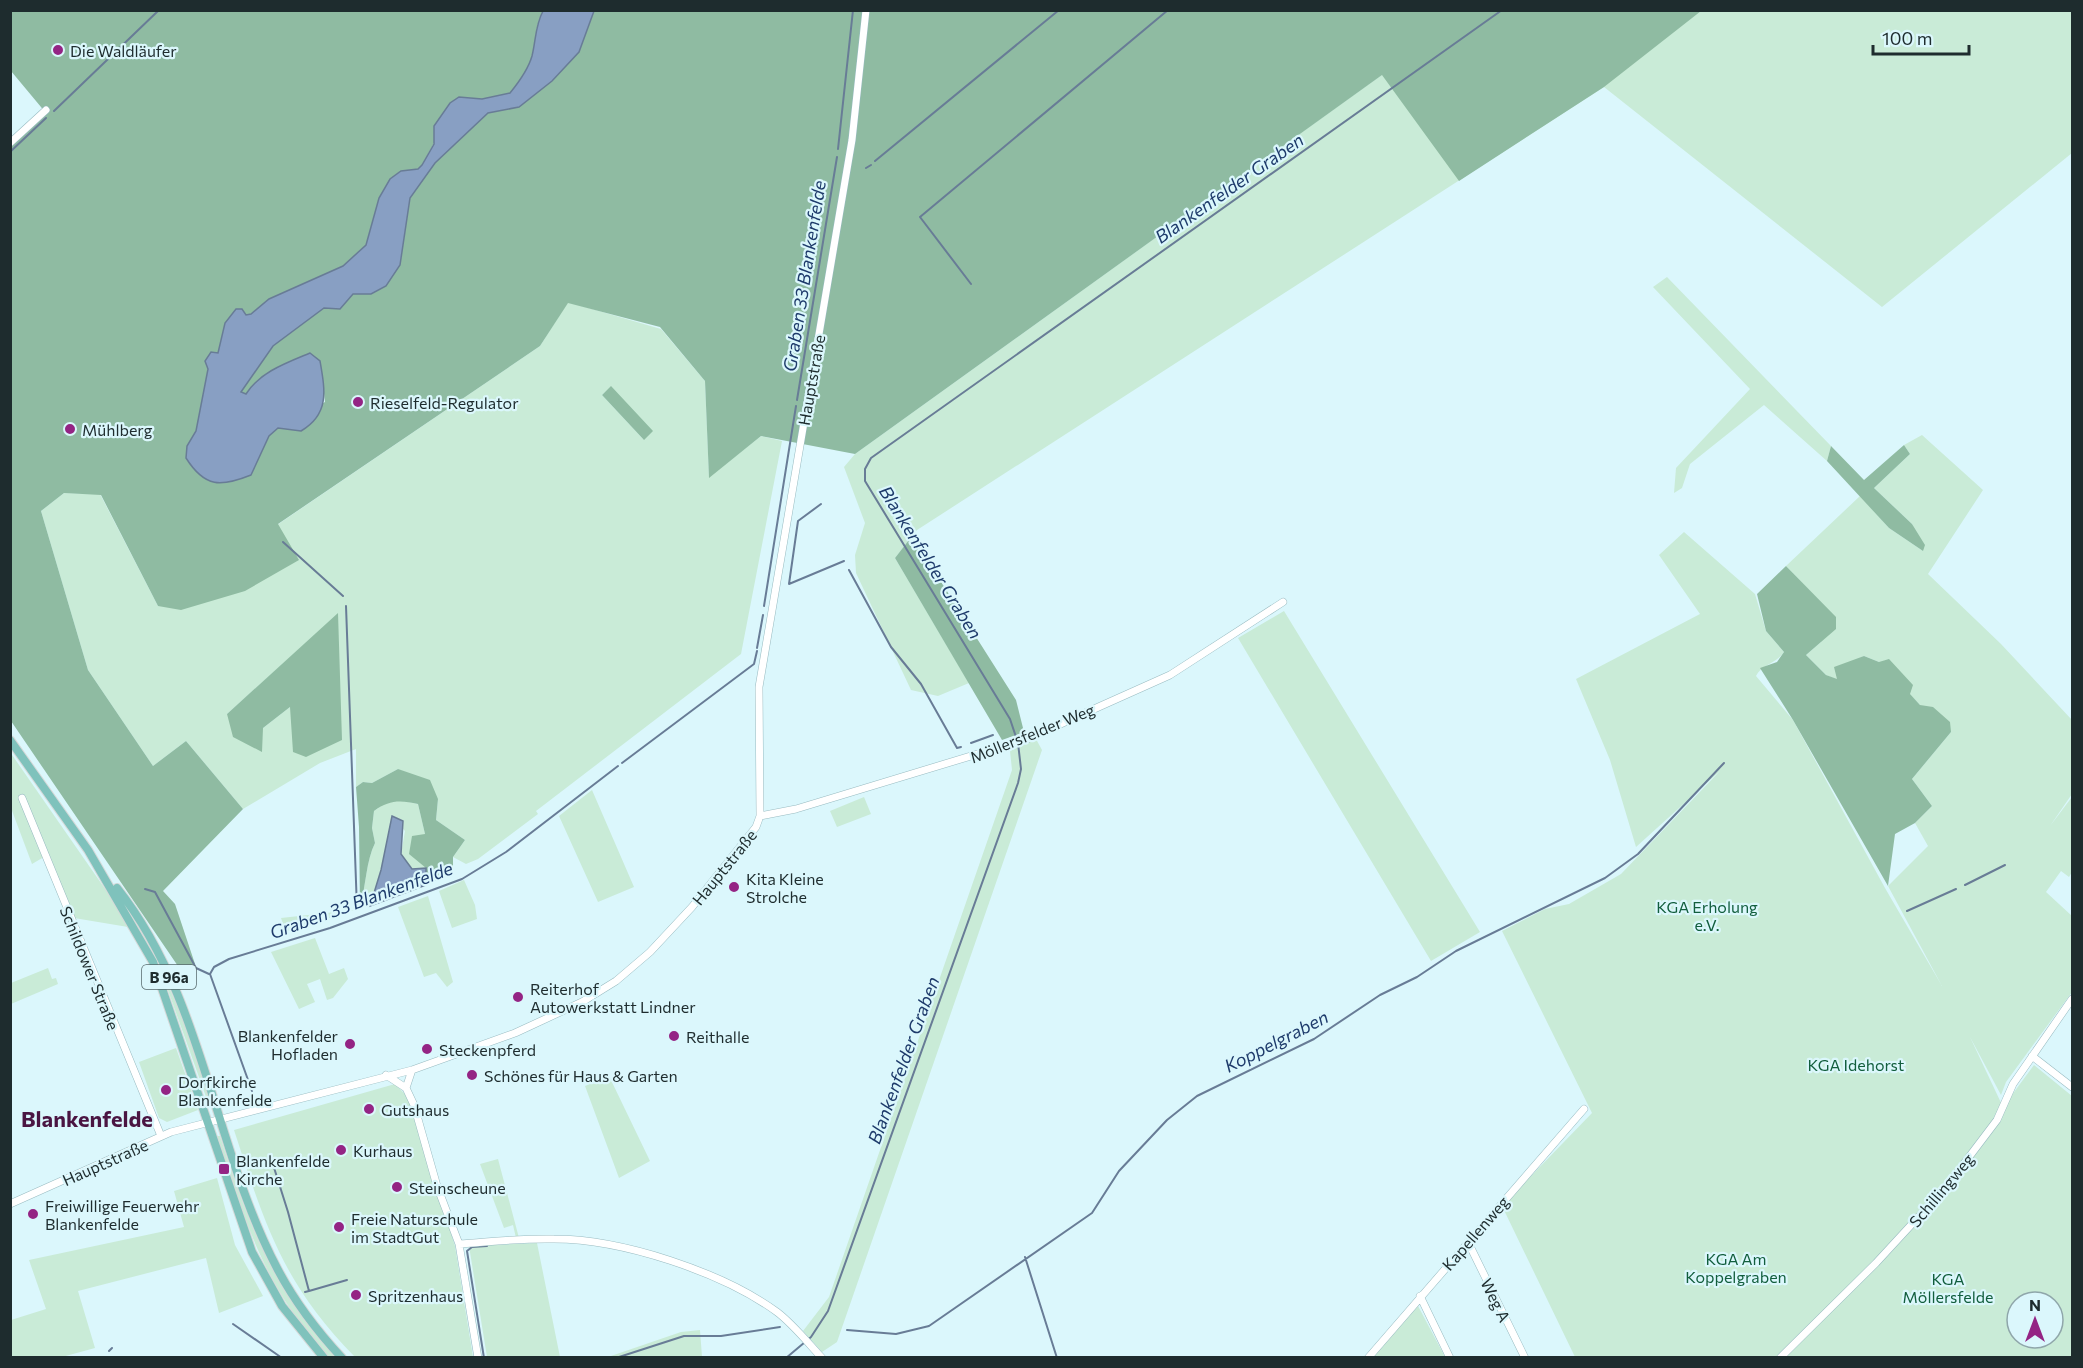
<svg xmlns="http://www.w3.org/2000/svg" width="2083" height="1368" font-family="Commissioner,sans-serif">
<rect width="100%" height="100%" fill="#dbf7fc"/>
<path fill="#c9ebd7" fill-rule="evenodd" d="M 1514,11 L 2072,11 L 2072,153 L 1882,307 L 1604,87 L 917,530 L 895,558 L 969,683 L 938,696 L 911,690 L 856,573 L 855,555 L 865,523 L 844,467 L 855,454 L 1383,74 L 1398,95 Z
M 1667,277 L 1831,446 L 1827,461 L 1764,405 L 1690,464 L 1682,488 L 1674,493 L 1676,468 L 1750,389 L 1653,287 Z
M 568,302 L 661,329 L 705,381 L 709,477 L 761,436 L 782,441 L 741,654 L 536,811 L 538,814 L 478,859 L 466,864 L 453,857 L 465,840 L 436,820 L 438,799 L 398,769 L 372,783 L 363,782 L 356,787 L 356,749 L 320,763 L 243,809 L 186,741 L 153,766 L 88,670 L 41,511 L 64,493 L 100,494 L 158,606 L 540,346 ZM 611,387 L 644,440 L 602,395 ZM 338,614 L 290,707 L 263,728 L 227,714 Z
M 1922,435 L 1983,490 L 1928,574 L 2001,644 L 2072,720 L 2072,794 L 2050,826 L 2072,797 L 2072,872 L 2069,877 L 2061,871 L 2046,892 L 2072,916 L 2072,992 L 2006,1082 L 2001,1095 L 1970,1037 L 2003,1107 L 2034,1065 L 2072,1096 L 2072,1357 L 1575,1357 L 1502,1206 L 1592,1113 L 1502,931 L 1545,909 L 1569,904 L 1621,874 L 1720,771 L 1636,847 L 1610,760 L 1576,679 L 1700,614 L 1659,555 L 1684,532 L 1755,594 L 1766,631 L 1784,652 C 1776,664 1762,664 1756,676 L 1793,720 L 1885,888 L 1942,986 L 1888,886 L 1928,846 L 1915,823 L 1932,806 L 1912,779 L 1951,732 L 1920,705 L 1879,662 L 1864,656 L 1852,662 L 1837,680 L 1826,675 L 1806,655 L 1821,642 L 1835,617 L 1786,566 L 1860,496 L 1889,528 L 1923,551 L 1912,524 L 1874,488 L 1910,454 L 1904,445 ZM 2017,1302 L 2053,1302 L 2053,1338 L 2017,1338 Z
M 1284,611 L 1480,932 L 1431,961 L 1238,638 Z
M 1036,739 L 1042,750 L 837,1342 L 822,1352 L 803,1331 L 829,1297 L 1012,770 L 1010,751 Z
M 10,752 L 110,896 L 128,927 L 74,918 L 49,854 L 32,864 L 11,808 Z
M 592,790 L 634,887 L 598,902 L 559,816 Z
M 864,797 L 871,814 L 837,827 L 830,811 Z
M 399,800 L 418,804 L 425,834 L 426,868 L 412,869 L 401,854 L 405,831 L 392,817 L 381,870 L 370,906 L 360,907 C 366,886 366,861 375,843 L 372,828 L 374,811 L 385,803 Z
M 464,880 L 475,905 L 477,919 L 452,928 L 439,891 Z
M 428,896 L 453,982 L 447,987 L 436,973 L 424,977 L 398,907 Z
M 354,910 L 286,932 L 281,918 Z
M 315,938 L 329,974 L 344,968 L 348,979 L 333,998 L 327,1000 L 320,979 L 307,984 L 315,1002 L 299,1009 L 271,952 Z
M 159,965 L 181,1014 L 213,1107 L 210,1108 Z
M 48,968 L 52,979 L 56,978 L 58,984 L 11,1004 L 11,983 Z
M 176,1048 L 198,1110 L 167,1122 L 159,1118 L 139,1062 Z
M 609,1076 L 650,1161 L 619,1178 L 585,1086 Z
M 395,1084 L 410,1099 L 455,1246 L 473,1357 L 355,1357 C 283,1284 265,1225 234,1130 Z
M 217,1136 L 220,1136 C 239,1196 262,1261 299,1312 C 311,1328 325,1343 338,1357 L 329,1357 C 263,1286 247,1225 217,1136 Z
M 498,1159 L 519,1238 L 516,1238 L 513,1225 L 504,1228 L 480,1164 Z
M 217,1178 L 235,1245 L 263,1296 L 219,1313 L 206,1258 L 78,1291 L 95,1348 L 62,1357 L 11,1357 L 11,1320 L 46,1309 L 29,1260 L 184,1227 L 174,1191 Z
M 537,1243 L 560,1357 L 487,1357 L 469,1246 Z
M 1417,1304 L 1445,1357 L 1373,1358 Z
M 700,1330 L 702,1357 L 608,1357 L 681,1332 Z"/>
<path fill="#8fbba2" d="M 10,11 L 543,11 C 535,26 536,40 532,56 C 528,70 519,82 511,93 L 482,99 L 459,97 L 422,165 L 418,169 L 401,171 L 390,179 L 379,198 L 366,245 L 343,266 L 269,299 L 251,314 L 225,323 L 218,353 L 208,369 L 196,431 L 187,446 L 251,475 L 269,436 L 278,427 L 325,402 L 320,361 L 246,395 L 241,392 L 273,346 L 324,308 L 340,309 L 353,294 L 371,294 L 400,265 L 410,198 L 435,163 L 488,113 L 519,107 L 535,94 L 579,52 L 594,11 L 1701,11 L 1604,87 L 1459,181 L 1382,75 L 855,454 L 761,436 L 709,478 L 705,381 L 660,327 L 568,303 L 540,346 L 278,524 L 299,560 L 245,591 L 181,610 L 158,606 L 101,495 L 64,493 L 41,511 L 88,670 L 153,766 L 186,741 L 243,809 L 163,891 L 175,904 L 195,964 L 182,972 L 11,721 L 11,145 L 46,113 L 11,71 Z
M 611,386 L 653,431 L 644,440 L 602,395 Z
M 1904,445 L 1910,454 L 1874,488 L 1912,524 L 1925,545 L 1923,551 L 1889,528 L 1827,461 L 1831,446 L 1864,480 Z
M 912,536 L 1016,700 L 1024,732 L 1002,740 L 895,558 Z
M 1786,566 L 1836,617 L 1836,629 L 1806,655 L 1826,675 L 1837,679 L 1834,667 L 1864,656 L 1879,662 L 1889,659 L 1913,685 L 1910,694 L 1920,705 L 1933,707 L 1950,722 L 1951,732 L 1912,779 L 1932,806 L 1915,823 L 1895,834 L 1888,886 L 1793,720 L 1760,668 L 1777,662 L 1784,652 L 1766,631 L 1757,594 Z
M 338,613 L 342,740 L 306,757 L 293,752 L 290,707 L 263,728 L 262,752 L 233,737 L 227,714 Z
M 398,769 L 430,780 L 438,799 L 436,820 L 465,840 L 453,857 L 453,873 L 426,885 L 426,868 L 409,854 L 412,836 L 425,834 L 418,804 C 400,800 389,800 374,811 L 372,828 L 375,843 C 366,861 366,886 360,907 L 359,827 L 356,787 L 363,782 L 372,783 Z"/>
<path fill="#889fc3" stroke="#687c96" stroke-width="1.5" d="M 543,11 L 594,11 L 579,52 L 552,81 L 519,107 L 488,113 L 435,163 L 410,198 L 400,265 L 386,286 L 371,294 L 353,294 L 340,309 L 324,308 L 273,346 L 241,392 L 246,394 C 260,372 286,363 310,353 L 320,361 C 325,390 330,414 301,431 L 278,428 L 269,436 L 251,475 C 221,487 205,488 186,458 L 187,446 L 196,431 L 208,369 L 205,361 L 211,352 L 218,353 L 225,323 L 236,309 L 242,309 L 246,315 L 251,314 L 269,299 L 343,266 L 366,245 L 379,198 L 390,179 L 401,171 L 418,169 L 422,165 L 434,144 L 434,126 L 450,103 L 459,97 L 482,99 L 510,93 C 519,82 528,70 532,56 C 536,40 535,26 543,11 Z
M 392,816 L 403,821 L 401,854 L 412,869 L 426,868 L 426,885 L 370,906 L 381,870 Z"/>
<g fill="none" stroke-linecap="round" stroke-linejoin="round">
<path stroke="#687c96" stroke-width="2" d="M 54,111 L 159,10
M 838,149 L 853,10
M 10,152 L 46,118
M 875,161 L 1059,10
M 866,168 L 871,165
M 971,284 L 920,217 L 1168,10
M 797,400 L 837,157
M 821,504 L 798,521 L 789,584 L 844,561
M 283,542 L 343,596
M 849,570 L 891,647 L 921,684 L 957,748 L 961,747
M 346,606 L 357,909
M 764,606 L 796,406
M 757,648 L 763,615
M 971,743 L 993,735
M 622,763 L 754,664 L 757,651
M 1965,885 L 2005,865
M 145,889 L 155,892 L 196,968 L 209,974
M 1907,911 L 1956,889
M 252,1091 L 210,974 L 214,967 L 229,959 L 330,928 L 462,879 L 506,852 L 618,766
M 270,1155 L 288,1212 L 309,1291 L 305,1292
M 1025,1257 L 1057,1358
M 309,1291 L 347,1280
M 233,1324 L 282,1358
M 847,1330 L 896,1334 L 929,1326 L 1092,1213 L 1119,1171 L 1167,1120 L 1197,1096 L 1314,1039 L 1380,995 L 1417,977 L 1456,951 L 1605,878 L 1638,854 L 1724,763
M 109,1351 L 112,1348
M 484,1358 L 467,1251 L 472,1247 L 487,1246
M 616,1358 L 684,1336 L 721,1336 L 780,1327
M 786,1358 L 811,1337 L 828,1311 L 1018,783 L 1021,769 L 1018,743 L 1010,719 L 865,481 L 865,469 L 871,458 L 1502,10"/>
<g stroke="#98bbc1" stroke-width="8">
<path id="minor" d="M 10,143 L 46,110
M 22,798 L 161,1136
M 760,816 L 796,809 L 1027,739 L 1170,675 L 1283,602
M 2032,1056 L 2072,1087
M 386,1075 L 406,1088 L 414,1105 L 437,1186 L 459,1244 L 478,1358
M 406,1088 L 412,1070
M 10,1204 L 171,1132 L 412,1070 L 515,1033 L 582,1002 L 616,981 L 650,952 L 692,907 L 756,827 L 760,816 L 759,687 L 852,140 L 866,10
M 1468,1242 L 1525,1358
M 459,1244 C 490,1242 523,1238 554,1239 C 622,1239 722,1272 777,1312 C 793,1324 808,1343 822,1358
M 1420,1296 L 1450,1358
M 1368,1358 L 1584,1109
M 1780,1358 L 1876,1263 L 1947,1186 L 1997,1120 L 2013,1084 L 2072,999"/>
</g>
<g stroke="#d6d9d9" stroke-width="10">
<path id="major" d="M 10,740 L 88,850 L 153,962 L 252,1252 L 282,1306 L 324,1358
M 117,888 C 205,999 213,1148 278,1270 C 295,1302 317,1331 342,1358"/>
</g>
<use href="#minor" stroke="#fff" stroke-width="7"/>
<use href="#major" stroke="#7fc2bc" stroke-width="8"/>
</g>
<g fill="#942484" stroke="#dbf7fc" stroke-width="2">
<circle cx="58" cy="50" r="6"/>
<circle cx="358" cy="402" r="6"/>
<circle cx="70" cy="429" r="6"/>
<circle cx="734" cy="887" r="6"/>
<circle cx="518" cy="997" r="6"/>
<circle cx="674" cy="1036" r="6"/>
<circle cx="350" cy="1044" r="6"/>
<circle cx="427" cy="1049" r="6"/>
<circle cx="472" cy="1075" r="6"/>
<circle cx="166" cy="1090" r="6"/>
<circle cx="369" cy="1109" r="6"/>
<circle cx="341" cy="1150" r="6"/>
<rect x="218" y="1163" width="12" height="12" rx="3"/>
<circle cx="397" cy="1187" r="6"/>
<circle cx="33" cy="1214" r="6"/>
<circle cx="339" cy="1227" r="6"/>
<circle cx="356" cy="1295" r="6"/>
</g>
<g text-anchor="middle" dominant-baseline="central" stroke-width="4.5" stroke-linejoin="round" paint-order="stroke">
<rect fill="#dbf7fc" stroke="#57696c" stroke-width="1.5" x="142" y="965" width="54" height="24" rx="4.5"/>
<g font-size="15" font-weight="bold" fill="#1e2c2e">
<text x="169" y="977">B 96a</text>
</g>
<g font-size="16" fill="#1e2c2e" stroke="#dbf7fc" text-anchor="start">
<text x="70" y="50">Die Waldläufer</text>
<text x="370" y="402">Rieselfeld-Regulator</text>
<text x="82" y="429">Mühlberg</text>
<text x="746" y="878">Kita Kleine<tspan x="746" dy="18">Strolche</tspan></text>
<text x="530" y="988">Reiterhof<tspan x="530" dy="18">Autowerkstatt Lindner</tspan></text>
<text x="338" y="1035" text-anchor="end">Blankenfelder<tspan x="338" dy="18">Hofladen</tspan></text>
<text x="686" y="1036">Reithalle</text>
<text x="439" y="1049">Steckenpferd</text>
<text x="484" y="1075">Schönes für Haus &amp; Garten</text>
<text x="178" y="1081">Dorfkirche<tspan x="178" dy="18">Blankenfelde</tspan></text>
<text x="381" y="1109">Gutshaus</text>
<text x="353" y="1150">Kurhaus</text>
<text x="236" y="1160">Blankenfelde<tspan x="236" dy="18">Kirche</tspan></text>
<text x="409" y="1187">Steinscheune</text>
<text x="45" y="1205">Freiwillige Feuerwehr<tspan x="45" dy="18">Blankenfelde</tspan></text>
<text x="351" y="1218">Freie Naturschule<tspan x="351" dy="18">im StadtGut</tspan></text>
<text x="368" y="1295">Spritzenhaus</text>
</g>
<g font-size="16" fill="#1e2c2e" stroke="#dbf7fc">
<text transform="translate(811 380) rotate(-80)">Hauptstraße</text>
<text transform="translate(1032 733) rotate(-22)">Möllersfelder Weg</text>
<text transform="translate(724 867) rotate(-51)">Hauptstraße</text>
<text transform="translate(90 968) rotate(68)">Schildower Straße</text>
<text transform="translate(105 1162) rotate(-24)">Hauptstraße</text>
<text transform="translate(1941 1190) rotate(-50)">Schillingweg</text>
<text transform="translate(1475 1233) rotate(-49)">Kapellenweg</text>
<text transform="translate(1496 1300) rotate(64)">Weg A</text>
</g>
<g font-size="16" fill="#125e3d" stroke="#dbf7fc">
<text x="1707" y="906">KGA Erholung<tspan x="1707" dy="18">e.V.</tspan></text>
<text x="1856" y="1064">KGA Idehorst</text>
<text x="1736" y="1258">KGA Am<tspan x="1736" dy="18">Koppelgraben</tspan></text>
<text x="1948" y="1278">KGA<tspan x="1948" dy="18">Möllersfelde</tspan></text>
</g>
<g font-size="18" font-style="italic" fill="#1e3b6b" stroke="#dbf7fc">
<text transform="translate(1229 188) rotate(-35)">Blankenfelder Graben</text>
<text transform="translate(804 276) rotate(-81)">Graben 33 Blankenfelde</text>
<text transform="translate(931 562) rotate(58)">Blankenfelder Graben</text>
<text transform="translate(361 900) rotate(-20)">Graben 33 Blankenfelde</text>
<text transform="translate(1276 1041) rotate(-27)">Koppelgraben</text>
<text transform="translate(903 1060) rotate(-70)">Blankenfelder Graben</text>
</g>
<g font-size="22" font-weight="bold" fill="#4a1542" stroke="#dbf7fc">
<text x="87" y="1118">Blankenfelde</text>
</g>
</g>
<rect width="2083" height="1368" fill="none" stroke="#1e2c2e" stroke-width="24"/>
<g transform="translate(2035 1320)"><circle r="28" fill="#dbf7fc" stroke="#8fa6aa" stroke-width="1.5"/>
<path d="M0-4.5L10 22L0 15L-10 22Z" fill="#942484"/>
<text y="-9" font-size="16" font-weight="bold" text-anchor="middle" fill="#1e2c2e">N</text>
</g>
<path d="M1873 45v9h96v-9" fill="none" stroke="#1e2c2e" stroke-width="3"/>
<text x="1882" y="45" font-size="18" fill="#1e2c2e" stroke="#dbf7fc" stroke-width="4.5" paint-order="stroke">100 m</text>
</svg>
